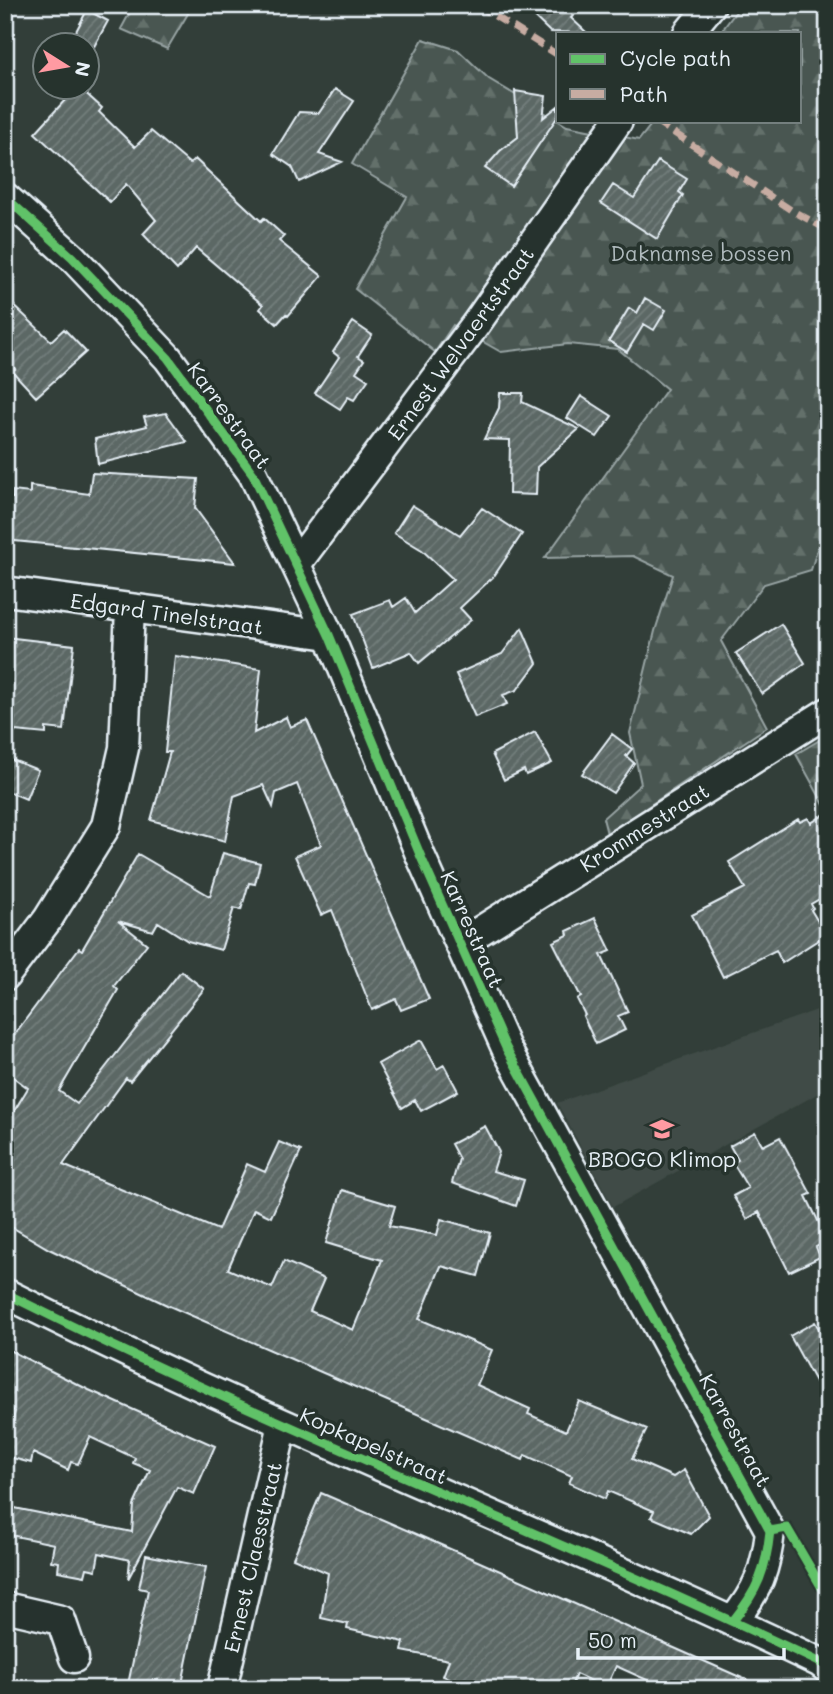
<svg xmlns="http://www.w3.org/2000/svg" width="833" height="1694" font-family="Mali,sans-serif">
<defs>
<pattern id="forest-firs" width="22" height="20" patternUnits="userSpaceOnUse" patternTransform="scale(1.75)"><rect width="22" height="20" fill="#495651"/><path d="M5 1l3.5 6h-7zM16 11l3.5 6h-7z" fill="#636f6b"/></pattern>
<pattern id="building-hatch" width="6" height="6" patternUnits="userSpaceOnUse" patternTransform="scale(1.75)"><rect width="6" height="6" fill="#5c6865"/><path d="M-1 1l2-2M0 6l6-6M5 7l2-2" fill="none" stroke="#737e7c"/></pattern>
</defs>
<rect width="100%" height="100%" fill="#323e39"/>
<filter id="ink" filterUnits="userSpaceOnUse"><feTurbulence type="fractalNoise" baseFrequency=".0143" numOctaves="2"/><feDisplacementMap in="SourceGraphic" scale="14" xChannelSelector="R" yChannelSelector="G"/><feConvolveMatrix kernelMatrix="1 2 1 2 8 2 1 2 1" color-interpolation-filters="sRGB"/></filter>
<g filter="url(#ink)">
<path fill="#3f4b46" d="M 828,1006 L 828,1088 L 613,1207 L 557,1103 Z"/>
<path fill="url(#forest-firs)" stroke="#98a4a4" stroke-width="2" d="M 134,5 L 193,5 L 167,49 L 121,29 Z
M 741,5 L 828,5 L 828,513 L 811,570 L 764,584 L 721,641 L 767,727 L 607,834 L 603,818 L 641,784 L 630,733 L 655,631 L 673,575 L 633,556 L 545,558 L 667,389 L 618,349 L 568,344 L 501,352 L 453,325 L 435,352 L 355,289 L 407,197 L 352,164 L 423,39 L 458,50 L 489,79 L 567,126 L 639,140 L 654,121 L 800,121 L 800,33 L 720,33 Z
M 828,735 L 828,812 L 796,754 Z"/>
<path fill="url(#building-hatch)" stroke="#e8f1f8" stroke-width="2" d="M 522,5 L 583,5 L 571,18 L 587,33 L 550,32 Z
M 87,10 L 108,21 L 91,52 L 88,46 L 71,41 Z
M 76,88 L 80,88 L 102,108 L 99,112 L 135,147 L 151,131 L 190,164 L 195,159 L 261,221 L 264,218 L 284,236 L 279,241 L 322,276 L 288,316 L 286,314 L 277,324 L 260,309 L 263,305 L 196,248 L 177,270 L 143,234 L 156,220 L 126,184 L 110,202 L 35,133 Z
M 335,89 L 354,101 L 319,154 L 342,162 L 299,182 L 292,167 L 273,154 L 299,112 L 319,113 Z
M 515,91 L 546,96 L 543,118 L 558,106 L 558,116 L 511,186 L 485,168 L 500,151 L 518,137 Z
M 658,161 L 687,179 L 679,192 L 683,195 L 657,239 L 601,203 L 613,185 L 634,198 Z
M 5,297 L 51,341 L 64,329 L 86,352 L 36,397 L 12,371 L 15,369 L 5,359 Z
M 645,298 L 666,310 L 654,330 L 644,324 L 627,352 L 609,341 L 629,308 L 637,313 Z
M 353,322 L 372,335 L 358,356 L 364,360 L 356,372 L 368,380 L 354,400 L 348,397 L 340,409 L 315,393 L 339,357 L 333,352 Z
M 500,393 L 523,393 L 522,402 L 579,429 L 537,467 L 536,495 L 509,494 L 510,440 L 484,439 L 499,408 Z
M 581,396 L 612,416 L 597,437 L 567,418 Z
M 166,413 L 187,442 L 98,464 L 95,439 L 147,426 L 144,417 Z
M 92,473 L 198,479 L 195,508 L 235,563 L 5,540 L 5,497 L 13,498 L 13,491 L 30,493 L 30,486 L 89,494 Z
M 412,505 L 460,535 L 482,508 L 522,534 L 494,576 L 460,608 L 471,620 L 419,663 L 411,652 L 373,668 L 353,614 L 390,600 L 393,607 L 406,598 L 415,613 L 453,579 L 422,550 L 394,533 Z
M 781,624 L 805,663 L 762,694 L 736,653 Z
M 522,628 L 537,663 L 517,690 L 503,695 L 507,704 L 475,717 L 456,674 L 502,654 Z
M 5,637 L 74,645 L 64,730 L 46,728 L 46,734 L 5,730 Z
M 175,656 L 261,669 L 254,733 L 286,717 L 290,727 L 307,720 L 429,999 L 401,1010 L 396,999 L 372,1010 L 332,910 L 321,915 L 295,856 L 321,845 L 297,784 L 276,793 L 273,807 L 263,785 L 234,796 L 225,841 L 151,820 L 170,752 L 165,752 Z
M 535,732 L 552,763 L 526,775 L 524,770 L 504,780 L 492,754 Z
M 612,734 L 632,749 L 626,756 L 634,763 L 613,793 L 582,774 Z
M 5,757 L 38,770 L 26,799 L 5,790 Z
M 828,812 L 828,894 L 811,904 L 813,908 L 811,910 L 826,935 L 782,963 L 776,950 L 723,977 L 692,915 L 745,888 L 729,862 L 798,819 L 800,822 L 808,818 L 811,823 Z
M 223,853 L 260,863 L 255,884 L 249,883 L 241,910 L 234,908 L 221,950 L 188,941 L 158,922 L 153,931 L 118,921 L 147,944 L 114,986 L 118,990 L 59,1091 L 77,1104 L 181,971 L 204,989 L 130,1081 L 126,1078 L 63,1165 L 218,1230 L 247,1164 L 265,1172 L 279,1142 L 301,1151 L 271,1217 L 254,1209 L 228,1269 L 272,1288 L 284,1261 L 324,1279 L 310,1311 L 353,1330 L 382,1260 L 326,1243 L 342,1190 L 395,1206 L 389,1226 L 437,1235 L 441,1219 L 490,1233 L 478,1276 L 441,1266 L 419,1319 L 492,1350 L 477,1385 L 530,1409 L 528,1414 L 566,1431 L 579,1401 L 647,1429 L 632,1459 L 673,1477 L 684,1470 L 709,1516 L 691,1534 L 651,1517 L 654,1511 L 608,1491 L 605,1499 L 569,1483 L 572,1476 L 525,1455 L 523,1460 L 167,1305 L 49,1249 L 5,1223 L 5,1126 L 28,1088 L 5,1071 L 5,1047 L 79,948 L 82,950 L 138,854 L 210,896 Z
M 595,918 L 611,951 L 601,955 L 628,1012 L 618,1016 L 625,1030 L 596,1044 L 583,1016 L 585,1015 L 577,999 L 581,997 L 553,942 L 568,935 L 567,931 Z
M 421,1040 L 437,1069 L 444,1065 L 458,1091 L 421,1111 L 415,1100 L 402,1108 L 378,1064 Z
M 485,1126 L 499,1152 L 493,1171 L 524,1180 L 516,1206 L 452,1183 L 459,1159 L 451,1144 Z
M 755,1132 L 763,1146 L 780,1137 L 811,1194 L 806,1196 L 828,1241 L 816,1247 L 820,1257 L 789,1272 L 759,1212 L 747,1219 L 733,1196 L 748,1188 L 733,1163 L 738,1160 L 730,1146 Z
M 815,1322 L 828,1344 L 828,1405 L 790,1336 Z
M 5,1348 L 89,1390 L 215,1446 L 194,1494 L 177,1487 L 128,1579 L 130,1560 L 99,1553 L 96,1570 L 87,1568 L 85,1576 L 58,1571 L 59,1562 L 51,1561 L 54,1544 L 5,1534 L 5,1506 L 132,1532 L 134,1505 L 150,1470 L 133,1463 L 135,1458 L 90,1437 L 78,1464 L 71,1462 L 68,1470 L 33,1453 L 31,1463 L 5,1456 L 15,1411 L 5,1407 Z
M 321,1493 L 464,1555 L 767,1689 L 667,1689 L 616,1666 L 606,1688 L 576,1674 L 570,1689 L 478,1689 L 443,1676 L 449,1660 L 402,1651 L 404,1642 L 347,1629 L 348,1624 L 321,1618 L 328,1573 L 293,1558 Z
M 146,1555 L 206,1567 L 181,1689 L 127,1689 L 148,1590 L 139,1588 Z"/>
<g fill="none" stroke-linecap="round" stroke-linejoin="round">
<g stroke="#e8f1f8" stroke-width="33">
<path id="minor" d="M 688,33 L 711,5
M 5,197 L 72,257 L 168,358 L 253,474 L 329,635 L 421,857 L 506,1048 L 770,1531 C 766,1570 758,1590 733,1621
M 297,563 L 476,324 L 618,121
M 5,591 L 329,635
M 461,943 L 828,712
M 5,976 L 48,919 L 106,826 L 124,748 L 130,608
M 5,1293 C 271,1427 550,1534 819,1662 L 828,1669
M 5,1607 L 61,1620 L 74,1658
M 222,1689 L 283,1424"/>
</g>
<use href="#minor" stroke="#26332d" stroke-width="28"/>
<path stroke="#c7aca2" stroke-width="7" stroke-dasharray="14 7" stroke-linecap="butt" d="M 477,5 L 558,55
M 656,121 L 791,210 L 828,230"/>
<g stroke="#26332d" stroke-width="13">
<path id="cycleway" d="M 5,197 L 72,257 L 168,358 L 253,474 L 329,635 L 421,857 L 506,1048 L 770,1531 C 766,1570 758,1590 733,1621
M 5,1293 C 271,1427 550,1534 819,1662 L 828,1669
M 770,1531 L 787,1528 L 828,1598"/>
</g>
<use href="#cycleway" stroke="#61c268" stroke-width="9"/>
</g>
</g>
<defs>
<g id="school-bare" transform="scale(1.89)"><path d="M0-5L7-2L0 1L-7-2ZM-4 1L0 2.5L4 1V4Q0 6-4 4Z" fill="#ff9aa2" stroke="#26332d" stroke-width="2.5" paint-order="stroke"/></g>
</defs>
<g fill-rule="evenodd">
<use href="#school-bare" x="662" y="1129"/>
</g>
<g text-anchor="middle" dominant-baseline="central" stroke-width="7" stroke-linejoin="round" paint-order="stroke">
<g font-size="21" fill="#b0bbbe" stroke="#26332d">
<text x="701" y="252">Daknamse bossen</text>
</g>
<g font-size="21" fill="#e8f1f8" stroke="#26332d">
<text transform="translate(460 343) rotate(-54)">Ernest Welvaertstraat</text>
<text transform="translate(230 415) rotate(54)">Karrestraat</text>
<text transform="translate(167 613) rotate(8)">Edgard Tinelstraat</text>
<text transform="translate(644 827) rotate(-32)">Krommestraat</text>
<text transform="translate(473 929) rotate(66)">Karrestraat</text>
<text transform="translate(736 1430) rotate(61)">Karrestraat</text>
<text transform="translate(374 1445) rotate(24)">Kopkapelstraat</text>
<text transform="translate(252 1557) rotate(-77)">Ernest Claesstraat</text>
</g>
<g font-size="21" fill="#e8f1f8" stroke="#26332d">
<text x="662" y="1158">BBOGO Klimop</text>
</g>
</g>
<rect width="833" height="1694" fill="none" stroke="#26332d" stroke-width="28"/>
<rect x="14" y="14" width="805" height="1666" fill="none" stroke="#e8f1f8" stroke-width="2.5" filter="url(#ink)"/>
<rect x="556" y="32" width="245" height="91" fill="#26332d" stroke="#747f7e" stroke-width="2"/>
<rect x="570" y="54" width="35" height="10" fill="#61c268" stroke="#747f7e" stroke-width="2"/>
<text x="620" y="66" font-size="21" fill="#e8f1f8">Cycle path</text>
<rect x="570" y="89" width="35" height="10" fill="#c7aca2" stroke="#747f7e" stroke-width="2"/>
<text x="620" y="102" font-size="21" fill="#e8f1f8">Path</text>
<g transform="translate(66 66) rotate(101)"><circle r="33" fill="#26332d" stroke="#747f7e" stroke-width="2"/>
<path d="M0-5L12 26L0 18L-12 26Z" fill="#ff9aa2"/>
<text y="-10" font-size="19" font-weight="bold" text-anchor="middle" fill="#e8f1f8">N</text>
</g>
<path d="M578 1648v10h206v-10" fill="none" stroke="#e8f1f8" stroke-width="3.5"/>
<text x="588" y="1648" font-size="21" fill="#e8f1f8" stroke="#26332d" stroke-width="5" paint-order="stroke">50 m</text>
</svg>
